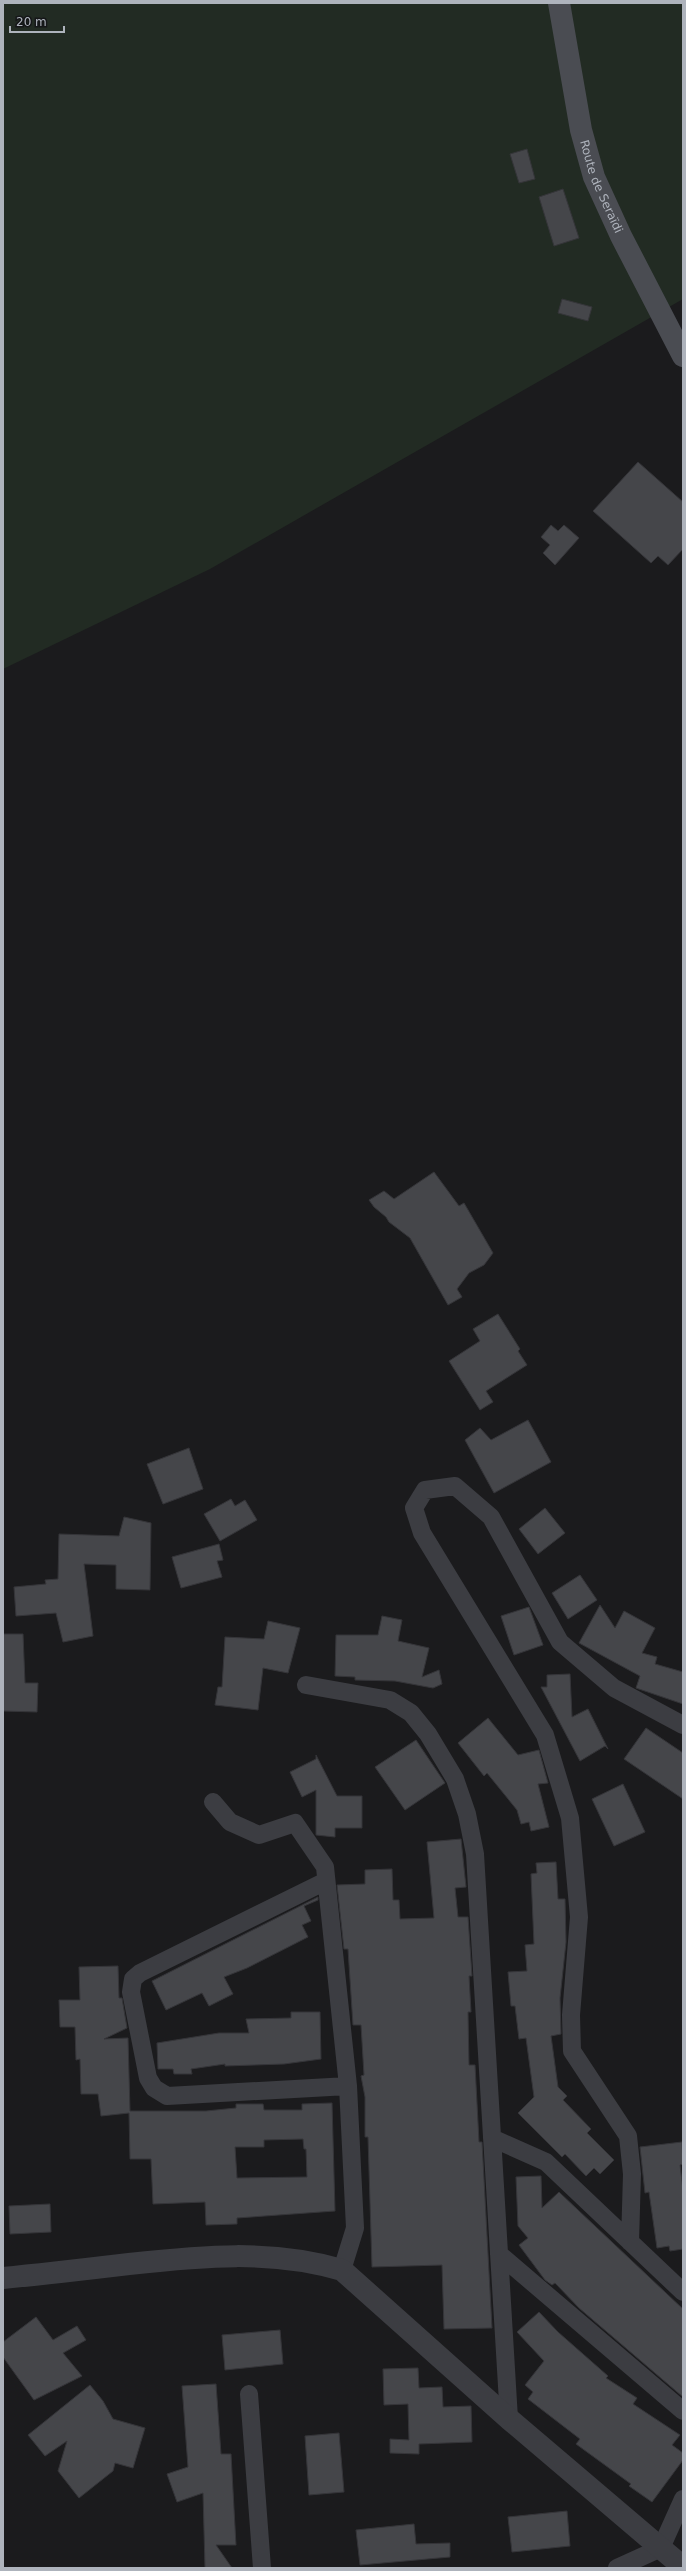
<svg xmlns="http://www.w3.org/2000/svg" width="686" height="2571" font-family="'DejaVu Sans',sans-serif">
<rect width="100%" height="100%" fill="#1b1b1d"/>
<path fill="#222b23" d="M 3,3 L 683,3 L 683,299 L 210,569 L 3,669 Z"/>
<path fill="#45464a" stroke="#353539" fill-rule="evenodd" d="M 527,149 L 535,179 L 519,183 L 510,154 Z
M 563,189 L 579,238 L 554,246 L 539,197 Z
M 562,299 L 592,307 L 588,321 L 558,313 Z
M 638,462 L 683,502 L 683,549 L 668,565 L 658,556 L 651,563 L 593,511 Z
M 551,525 L 558,531 L 564,525 L 579,538 L 555,565 L 543,553 L 550,545 L 541,537 Z
M 434,1172 L 459,1206 L 464,1203 L 493,1253 L 484,1265 L 469,1273 L 457,1289 L 462,1297 L 448,1305 L 410,1238 L 389,1222 L 386,1217 L 374,1207 L 369,1200 L 384,1191 L 394,1199 Z
M 498,1314 L 520,1349 L 518,1351 L 527,1365 L 486,1391 L 493,1402 L 480,1410 L 449,1361 L 480,1341 L 473,1329 Z
M 528,1420 L 551,1462 L 494,1493 L 465,1440 L 480,1428 L 491,1440 Z
M 189,1448 L 203,1489 L 163,1504 L 147,1464 Z
M 231,1499 L 235,1506 L 245,1500 L 257,1520 L 220,1541 L 204,1514 Z
M 545,1508 L 565,1533 L 538,1554 L 519,1529 Z
M 124,1517 L 151,1523 L 150,1590 L 116,1589 L 116,1565 L 84,1564 L 93,1636 L 63,1642 L 56,1613 L 16,1616 L 14,1587 L 46,1584 L 45,1580 L 58,1579 L 59,1534 L 119,1536 Z
M 219,1544 L 223,1560 L 217,1561 L 222,1577 L 181,1588 L 172,1557 Z
M 580,1575 L 597,1600 L 568,1619 L 552,1593 Z
M 600,1605 L 615,1628 L 624,1611 L 655,1628 L 642,1653 L 657,1657 L 655,1664 L 683,1672 L 683,1704 L 636,1688 L 640,1676 L 579,1643 Z
M 529,1607 L 543,1645 L 514,1655 L 501,1616 Z
M 382,1616 L 402,1620 L 398,1641 L 429,1648 L 422,1677 L 439,1670 L 442,1684 L 433,1688 L 395,1681 L 355,1680 L 355,1677 L 335,1676 L 336,1635 L 378,1635 Z
M 268,1621 L 300,1628 L 288,1673 L 263,1668 L 258,1710 L 215,1705 L 218,1687 L 222,1687 L 225,1637 L 264,1639 Z
M 3,1634 L 23,1634 L 25,1683 L 38,1683 L 37,1712 L 3,1711 Z
M 570,1674 L 572,1717 L 588,1709 L 608,1749 L 605,1746 L 580,1761 L 541,1687 L 547,1687 L 547,1675 Z
M 488,1718 L 518,1755 L 539,1750 L 548,1783 L 538,1784 L 549,1827 L 531,1831 L 529,1822 L 521,1824 L 517,1810 L 487,1773 L 484,1776 L 458,1743 Z
M 646,1728 L 683,1753 L 683,1799 L 624,1759 Z
M 416,1740 L 445,1783 L 405,1810 L 375,1767 Z
M 316,1755 L 337,1796 L 362,1796 L 362,1828 L 335,1828 L 335,1837 L 316,1835 L 316,1790 L 302,1797 L 290,1772 L 316,1759 Z
M 623,1784 L 645,1832 L 614,1846 L 592,1799 Z
M 461,1839 L 466,1887 L 455,1888 L 458,1917 L 468,1917 L 472,1976 L 469,1976 L 471,2012 L 468,2012 L 469,2065 L 475,2065 L 479,2142 L 482,2142 L 492,2328 L 444,2329 L 442,2265 L 372,2267 L 368,2137 L 365,2137 L 365,2097 L 361,2076 L 364,2075 L 361,2025 L 353,2025 L 348,1949 L 344,1949 L 337,1885 L 365,1884 L 365,1870 L 392,1869 L 393,1900 L 399,1900 L 400,1919 L 434,1918 L 427,1842 Z
M 556,1862 L 558,1899 L 565,1899 L 566,1942 L 560,1998 L 561,2034 L 551,2036 L 558,2087 L 567,2096 L 563,2100 L 591,2129 L 587,2133 L 614,2160 L 600,2174 L 594,2168 L 586,2176 L 565,2154 L 562,2157 L 518,2113 L 534,2097 L 526,2038 L 519,2039 L 515,2006 L 511,2006 L 508,1972 L 527,1971 L 525,1945 L 534,1944 L 531,1874 L 537,1873 L 536,1863 Z
M 318,1897 L 318,1900 L 304,1906 L 311,1921 L 302,1925 L 308,1937 L 247,1968 L 224,1977 L 233,1994 L 209,2006 L 202,1993 L 166,2010 L 152,1981 Z
M 118,1966 L 119,1998 L 122,1998 L 127,2028 L 104,2039 L 128,2038 L 130,2111 L 206,2111 L 236,2108 L 236,2104 L 263,2104 L 264,2110 L 302,2110 L 302,2104 L 332,2103 L 335,2211 L 237,2218 L 237,2224 L 206,2225 L 205,2202 L 153,2204 L 151,2159 L 130,2159 L 129,2113 L 101,2116 L 98,2094 L 81,2094 L 80,2059 L 76,2060 L 75,2027 L 60,2027 L 59,2000 L 80,2000 L 79,1967 ZM 303,2139 L 304,2149 L 306,2149 L 307,2177 L 237,2178 L 235,2147 L 264,2147 L 264,2140 Z
M 291,2012 L 320,2012 L 321,2059 L 284,2064 L 225,2066 L 225,2064 L 191,2069 L 192,2074 L 174,2074 L 173,2069 L 158,2069 L 157,2043 L 219,2033 L 249,2033 L 246,2019 L 291,2018 Z
M 682,2142 L 683,2164 L 680,2165 L 683,2190 L 683,2249 L 670,2251 L 669,2246 L 657,2248 L 649,2192 L 645,2193 L 640,2147 Z
M 541,2176 L 542,2208 L 559,2192 L 683,2309 L 683,2397 L 579,2308 L 555,2283 L 552,2285 L 545,2280 L 519,2245 L 528,2238 L 518,2226 L 516,2177 Z
M 50,2204 L 51,2232 L 10,2234 L 9,2206 Z
M 539,2312 L 558,2332 L 608,2376 L 606,2378 L 637,2398 L 633,2404 L 680,2435 L 672,2445 L 683,2453 L 683,2460 L 652,2502 L 629,2486 L 631,2484 L 576,2444 L 580,2439 L 528,2399 L 533,2392 L 525,2385 L 544,2361 L 517,2332 Z
M 36,2317 L 53,2340 L 77,2326 L 86,2340 L 63,2353 L 82,2376 L 34,2400 L 3,2357 L 3,2342 Z
M 280,2330 L 283,2364 L 225,2370 L 222,2335 Z
M 418,2368 L 419,2388 L 442,2387 L 443,2407 L 471,2406 L 472,2442 L 419,2444 L 419,2454 L 390,2453 L 390,2439 L 409,2440 L 408,2404 L 384,2405 L 383,2369 Z
M 216,2384 L 221,2454 L 231,2454 L 236,2545 L 216,2545 L 232,2568 L 205,2568 L 203,2493 L 177,2502 L 167,2474 L 188,2467 L 182,2386 Z
M 90,2385 L 103,2401 L 113,2419 L 145,2428 L 133,2468 L 115,2463 L 113,2471 L 79,2498 L 58,2471 L 67,2441 L 45,2456 L 28,2435 Z
M 339,2433 L 344,2492 L 309,2495 L 305,2436 Z
M 567,2511 L 570,2546 L 512,2552 L 508,2517 Z
M 414,2524 L 416,2544 L 450,2543 L 450,2557 L 360,2565 L 356,2530 Z"/>
<g fill="none" stroke-linecap="round" stroke-linejoin="round">
<path stroke="#3c3d42" stroke-width="18" d="M 306,1685 L 390,1700 L 411,1713 L 428,1734 L 455,1779 L 467,1814 L 475,1854 L 509,2419
M 213,1802 L 230,1822 L 259,1835 L 295,1823 L 325,1867 L 348,2086 L 355,2228 L 342,2270
M 326,1881 L 140,1973 L 133,1979 L 131,1992 L 148,2078 L 154,2088 L 167,2096 L 348,2086
M 492,2138 L 546,2162 L 683,2292
M 630,2242 L 632,2174 L 628,2136 L 572,2051 L 571,2015 L 579,1917 L 570,1818 L 545,1735 L 422,1533 L 414,1508 L 425,1490 L 455,1486 L 491,1517 L 560,1642 L 614,1688 L 683,1725
M 499,2254 L 683,2411
M 249,2394 L 262,2568
M 617,2568 L 661,2548 L 683,2499"/>
<path stroke="#3c3d42" stroke-width="22" d="M 3,2278 C 45,2274 87,2269 129,2264 C 201,2256 272,2249 342,2270 L 509,2419 L 683,2567"/>
<path stroke="#4a4c52" stroke-width="22" id="s1" d="M 559,3 L 581,130 L 594,177 L 621,236 L 683,356"/>
</g>
<g text-anchor="middle" dominant-baseline="central" stroke-width="3.5" stroke-linejoin="round" paint-order="stroke">
<g font-size="12" fill="#aeb3bc" stroke="#151618">
<text stroke="none"><textPath href="#s1" startOffset="189">Route de Seraïdi</textPath></text>
</g>
</g>
<rect width="686" height="2571" fill="none" stroke="#aeb3bc" stroke-width="8"/>
<path d="M10 26v6h54v-6" fill="none" stroke="#aeb3bc" stroke-width="2"/>
<text x="16" y="26" font-size="12" fill="#aeb3bc" stroke="#151618" stroke-width="3" paint-order="stroke">20 m</text>
</svg>
